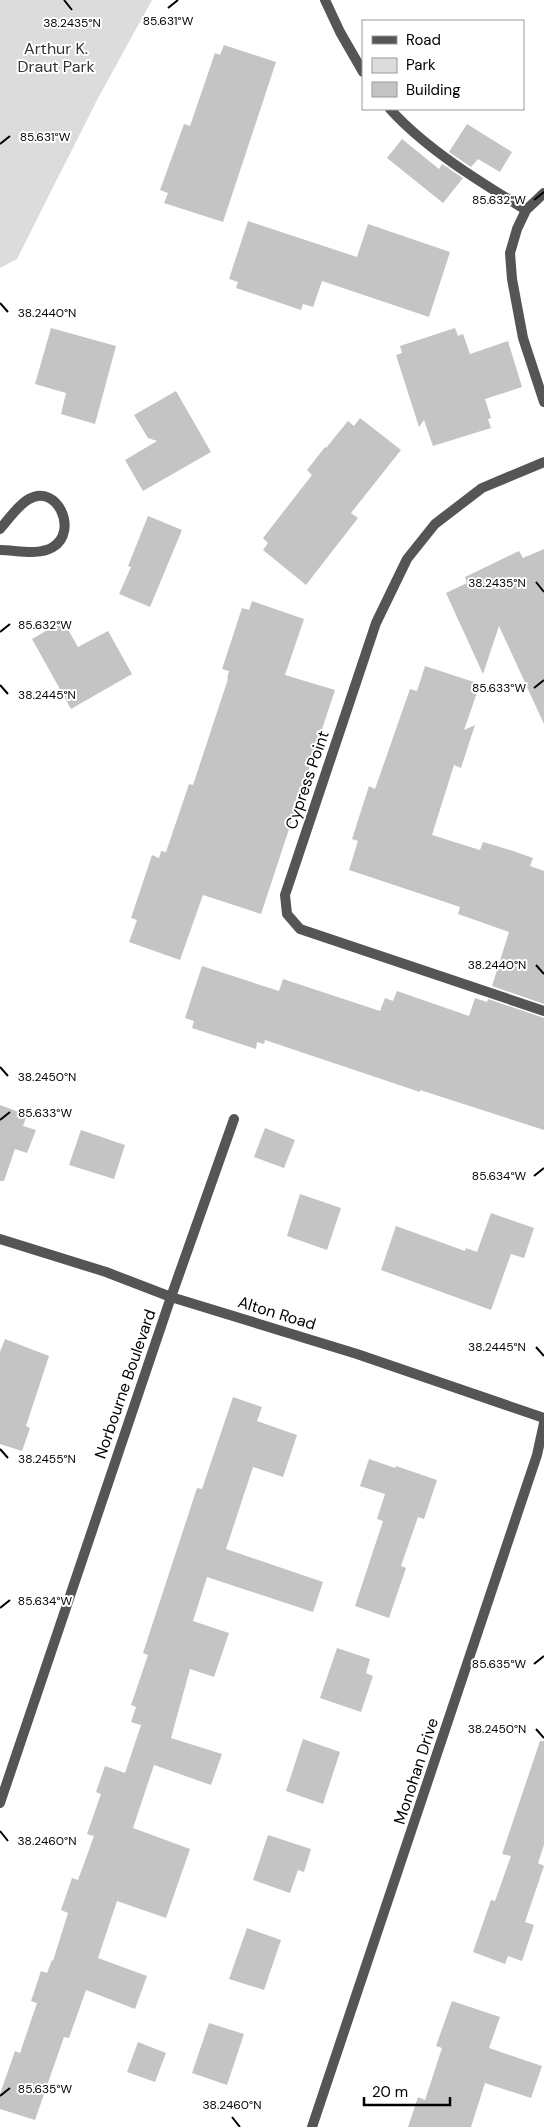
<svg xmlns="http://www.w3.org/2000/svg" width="544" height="2127" font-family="'DM Sans',sans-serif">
<rect width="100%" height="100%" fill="#fff"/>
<path fill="#dcdcdc" d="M 0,0 L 152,0 L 97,100 L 17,259 L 0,268 Z"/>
<path fill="#c4c4c4" d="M 224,45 L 276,62 L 223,222 L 164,203 L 168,193 L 160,190 L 184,124 L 190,126 L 215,53 L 220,55 Z
M 467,124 L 512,152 L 500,172 L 478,159 L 471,167 L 449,152 Z
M 402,139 L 439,169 L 442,164 L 463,178 L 443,203 L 387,158 Z
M 248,221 L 357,257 L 368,224 L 450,252 L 429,317 L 322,281 L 313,307 L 303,304 L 301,310 L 236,288 L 238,282 L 229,279 Z
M 51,328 L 116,346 L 95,424 L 61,414 L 66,393 L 35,384 Z
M 455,328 L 458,336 L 463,334 L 470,354 L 508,341 L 522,387 L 485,399 L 491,418 L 488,419 L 491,428 L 433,446 L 424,420 L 419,427 L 396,355 L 402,353 L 400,346 Z
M 176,391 L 211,452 L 143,491 L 125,460 L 157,441 L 148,438 L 134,415 Z
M 360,418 L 401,450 L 351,513 L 358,518 L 306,585 L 263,550 L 268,543 L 263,538 L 312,475 L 307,470 L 325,447 L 326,448 L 348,421 L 354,426 Z
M 148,516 L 182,530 L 150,607 L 119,594 L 131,567 L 128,566 Z
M 544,549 L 544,724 L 499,626 L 483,674 L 446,593 L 467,583 L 465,577 L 519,551 L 523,558 Z
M 252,601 L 304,619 L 285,675 L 335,690 L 261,914 L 203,895 L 180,960 L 129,942 L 137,920 L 131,918 L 152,855 L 159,858 L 161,851 L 166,852 L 189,784 L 193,785 L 228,679 L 227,679 L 229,671 L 222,669 L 242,608 L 249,610 Z
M 63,621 L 78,647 L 108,631 L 132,674 L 71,709 L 32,639 Z
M 425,666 L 480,684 L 464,730 L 475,725 L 461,768 L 454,765 L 432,835 L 480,850 L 483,842 L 510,850 L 533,858 L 530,866 L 544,871 L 544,1004 L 492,986 L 509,932 L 458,914 L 460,907 L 349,870 L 358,841 L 352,839 L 369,786 L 375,789 L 410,689 L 417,691 Z
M 202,966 L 279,991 L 283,979 L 380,1011 L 385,998 L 393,1001 L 397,991 L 469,1016 L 475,998 L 487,1002 L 488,999 L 544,1018 L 544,1130 L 420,1090 L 420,1092 L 265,1040 L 264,1044 L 257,1042 L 256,1049 L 192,1028 L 194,1021 L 185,1018 Z
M 0,1105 L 27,1115 L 23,1126 L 36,1130 L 27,1153 L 15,1149 L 4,1181 L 0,1181 Z
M 265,1128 L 295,1140 L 284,1168 L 254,1157 Z
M 81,1130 L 125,1145 L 114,1179 L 69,1165 Z
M 300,1194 L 341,1208 L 327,1250 L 287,1236 Z
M 491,1213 L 534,1228 L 524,1258 L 511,1254 L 491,1310 L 381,1270 L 396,1226 L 465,1251 L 466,1248 L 477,1252 Z
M 5,1339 L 49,1356 L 26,1426 L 30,1428 L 22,1451 L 0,1444 L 0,1352 Z
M 233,1397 L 262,1407 L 257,1421 L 297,1435 L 283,1477 L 253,1467 L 226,1549 L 323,1582 L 313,1612 L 207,1577 L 193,1621 L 229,1633 L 214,1677 L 190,1669 L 171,1738 L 222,1754 L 211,1785 L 154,1765 L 133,1828 L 190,1849 L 166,1918 L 117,1901 L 98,1958 L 147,1976 L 135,2009 L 86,1990 L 69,2038 L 64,2037 L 35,2120 L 0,2109 L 0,2094 L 15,2051 L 20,2053 L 37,2003 L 31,2001 L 41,1971 L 47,1973 L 52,1960 L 53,1961 L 68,1913 L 61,1910 L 72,1878 L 78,1880 L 94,1836 L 87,1834 L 101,1794 L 96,1792 L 105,1766 L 125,1773 L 141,1725 L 131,1722 L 136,1707 L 131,1705 L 148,1655 L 143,1653 L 197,1488 L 202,1489 Z
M 369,1459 L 395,1468 L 396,1466 L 437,1480 L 424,1519 L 418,1517 L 401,1566 L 406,1568 L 389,1618 L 355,1606 L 383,1521 L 377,1519 L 385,1494 L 360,1486 Z
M 337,1648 L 370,1659 L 366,1673 L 373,1676 L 361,1712 L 320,1698 Z
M 303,1739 L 340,1752 L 323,1804 L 286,1791 Z
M 540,1741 L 544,1741 L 544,1845 L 538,1863 L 544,1866 L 525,1922 L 534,1925 L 522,1961 L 508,1956 L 505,1964 L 473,1952 L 491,1900 L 495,1901 L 511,1856 L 502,1854 Z
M 268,1835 L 311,1849 L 304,1872 L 298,1870 L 290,1893 L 253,1880 Z
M 247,1928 L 281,1940 L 264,1990 L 229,1979 Z
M 452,2001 L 500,2017 L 489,2048 L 542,2066 L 531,2098 L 485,2083 L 471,2127 L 408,2127 L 418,2097 L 425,2100 L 442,2048 L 436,2046 Z
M 209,2023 L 244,2034 L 227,2085 L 192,2073 Z
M 138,2042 L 166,2053 L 155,2082 L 127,2072 Z"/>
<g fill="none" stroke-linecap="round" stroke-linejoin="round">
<path stroke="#555" stroke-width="10" d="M 325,0 L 340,32 L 363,72
M 390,109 C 426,149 480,182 526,210
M 544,193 L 526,210 L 517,229 L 510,253 L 512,279 L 523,338 L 544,402"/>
<path stroke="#555" stroke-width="10" d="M 544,462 L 482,488 L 435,524 L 407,559 L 376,623 L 285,895 L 287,914 L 300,929 L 544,1011
M 0,529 C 8,520 18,505 29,499 C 57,483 79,531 53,547 C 39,556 16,550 0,550
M 0,1239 L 106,1272 L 171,1297 L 357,1354 L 544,1418
M 0,1803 L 171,1297 L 234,1119
M 312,2127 L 537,1455 L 544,1423"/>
</g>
<path fill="none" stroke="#000" stroke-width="2" d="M 64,0 L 72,10M 168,8 L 178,0M 0,144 L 10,136M 534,200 L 544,192M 0,303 L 8,312M 536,582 L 544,592M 0,632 L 10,624M 0,685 L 8,694M 534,688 L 544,680M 536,965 L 544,974M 0,1067 L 8,1076M 0,1120 L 10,1112M 534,1176 L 544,1168M 536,1347 L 544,1356M 0,1449 L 8,1458M 0,1608 L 10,1600M 534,1664 L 544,1656M 536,1729 L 544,1738M 0,1831 L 8,1841M 0,2096 L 10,2088M 232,2117 L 240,2127"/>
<g text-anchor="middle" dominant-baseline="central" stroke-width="4" stroke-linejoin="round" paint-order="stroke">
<g font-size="16" fill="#333" stroke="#fff">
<text x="56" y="48">Arthur K.<tspan x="56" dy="18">Draut Park</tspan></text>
</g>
<g font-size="16" fill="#000" stroke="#fff">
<text transform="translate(307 780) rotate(-71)">Cypress Point</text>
<text transform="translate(277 1313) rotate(17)">Alton Road</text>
<text transform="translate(125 1384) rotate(-71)">Norbourne Boulevard</text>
<text transform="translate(416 1771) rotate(-72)">Monohan Drive</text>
</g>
</g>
<g font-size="12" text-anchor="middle" fill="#000" stroke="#fff" stroke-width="4" stroke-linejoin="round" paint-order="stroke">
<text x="168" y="25">85.631°W</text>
<text x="72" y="27">38.2435°N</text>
<text x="45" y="141">85.631°W</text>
<text x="499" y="204">85.632°W</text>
<text x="47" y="317">38.2440°N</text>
<text x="497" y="587">38.2435°N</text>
<text x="45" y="629">85.632°W</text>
<text x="499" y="692">85.633°W</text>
<text x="47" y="699">38.2445°N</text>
<text x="497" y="969">38.2440°N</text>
<text x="47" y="1081">38.2450°N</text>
<text x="45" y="1117">85.633°W</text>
<text x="499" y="1180">85.634°W</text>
<text x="497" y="1351">38.2445°N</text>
<text x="47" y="1463">38.2455°N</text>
<text x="45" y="1605">85.634°W</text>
<text x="499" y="1668">85.635°W</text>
<text x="497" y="1733">38.2450°N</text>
<text x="47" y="1845">38.2460°N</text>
<text x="45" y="2093">85.635°W</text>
<text x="232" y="2109">38.2460°N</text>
</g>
<rect x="362" y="20" width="162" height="90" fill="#ffffff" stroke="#999999"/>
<rect x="372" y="36" width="25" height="8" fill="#555555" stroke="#999999"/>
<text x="406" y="45" font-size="15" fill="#000000">Road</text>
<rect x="372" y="58" width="25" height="15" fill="#dcdcdc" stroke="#999999"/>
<text x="406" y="70" font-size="15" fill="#000000">Park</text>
<rect x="372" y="82" width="25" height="15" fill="#c4c4c4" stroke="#999999"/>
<text x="406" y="95" font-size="15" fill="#000000">Building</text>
<path d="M364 2097v8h86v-8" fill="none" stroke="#000000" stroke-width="2.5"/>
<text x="372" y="2097" font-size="15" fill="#000000" stroke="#ffffff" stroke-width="4" paint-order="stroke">20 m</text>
</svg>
